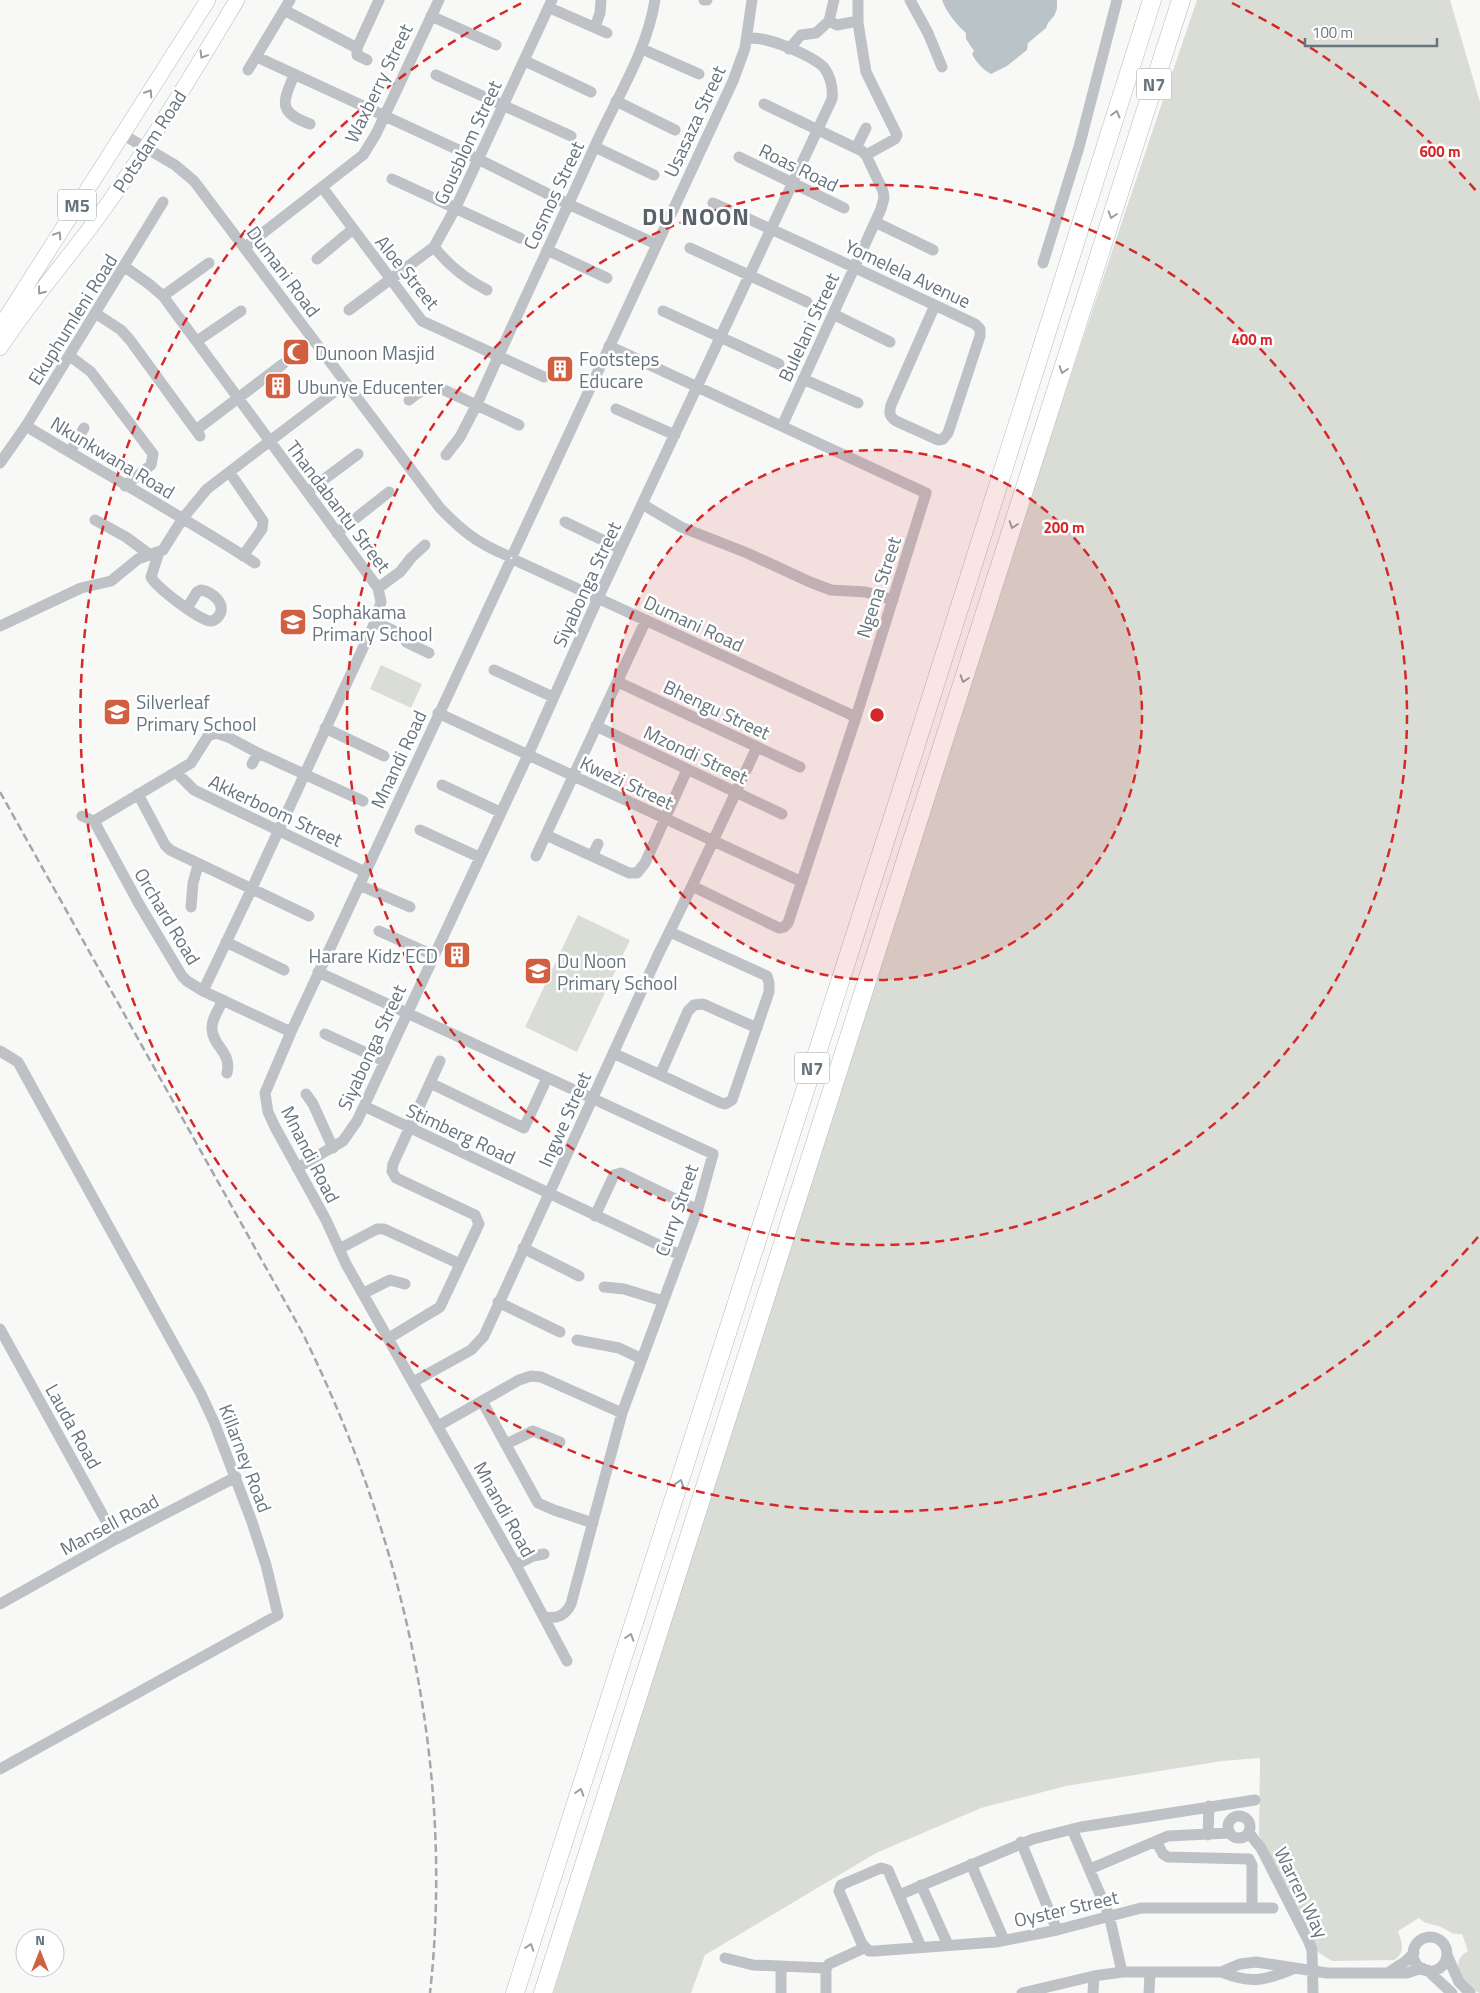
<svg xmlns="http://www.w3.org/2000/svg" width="1480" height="1993" font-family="'Titillium Web',sans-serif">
<rect width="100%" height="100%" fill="#f8f9f7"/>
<path fill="#d9ddd6" d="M 1197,0 L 1450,0 L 1480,102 L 1480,1993 C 1464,1987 1447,1962 1468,1951 L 1462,1934 C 1452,1936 1448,1929 1438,1926 C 1431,1924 1425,1924 1419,1918 L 1398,1931 C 1402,1943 1406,1952 1394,1960 L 1332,1961 L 1319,1953 L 1259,1835 L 1260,1758 L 1222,1761 L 1066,1786 L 981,1808 L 876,1853 L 705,1955 L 691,1993 L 553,1993 C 765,1328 971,661 1197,0 Z
M 381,665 L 422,684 L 411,708 L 370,689 Z
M 578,915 L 630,940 L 577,1052 L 525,1027 Z"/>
<path fill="#bac4c8" d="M 942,0 L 1057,0 L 1057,9 L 1054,16 L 1048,23 L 1046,28 L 1028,43 L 1027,50 L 1007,66 L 991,74 C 983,70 976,62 972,54 L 974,51 L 966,39 L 966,33 C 957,25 946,12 942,0 Z"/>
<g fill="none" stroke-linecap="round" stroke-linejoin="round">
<g stroke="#b2b7ba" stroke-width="16">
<path id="major" d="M 0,327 L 208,0
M 0,348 C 33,297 74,252 109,202 C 155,137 196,68 237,0"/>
</g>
<g stroke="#b4b8bb" stroke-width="19">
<path id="highway" d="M 515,1993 L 908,770 L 1152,0
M 543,1993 L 1181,0"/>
</g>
<path stroke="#bec2c6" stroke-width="11" d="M 704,0 L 707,0
M 858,0 L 858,23 L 866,72 L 897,135 L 895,139 L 866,155
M 910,0 L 928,33 L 942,67
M 550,8 L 607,33
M 284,10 L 357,48
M 431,16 L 496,45
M 829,21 L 837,25 L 858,21
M 595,27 L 600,13 L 601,0
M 642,49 L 699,74
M 789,49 L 801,35 L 816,33 L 829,21 L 834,0
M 257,57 L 478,159 L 568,204 L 656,244
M 367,60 L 357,55 L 357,48 L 379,0
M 525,61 L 591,92
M 248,70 L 290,0
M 294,75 C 283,102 277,112 310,124
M 436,75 L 571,136
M 616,101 L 675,130
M 764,104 L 862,151 L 866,155 L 883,191 L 884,198 L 881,209 L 782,426
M 122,134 L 175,165 L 194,181 L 440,508 C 461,530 477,543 506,555
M 595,147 L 654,175
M 856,148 L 866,128
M 739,157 L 844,208
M 392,179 L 520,238
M 322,187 L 422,321 L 544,377
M 713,203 C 801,242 888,283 975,324 L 980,329 L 980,336 L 948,433 L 943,439 L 938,440 L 896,421 C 889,416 889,413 891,405 L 935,305
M 875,222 L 933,250
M 245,247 L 363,155 L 376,134 L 439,0
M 434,247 C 449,266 465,279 487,290
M 690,248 L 807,302
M 547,250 L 607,278
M 317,259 L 353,229
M 1043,263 L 1079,147 L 1117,0
M 125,267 L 149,284 L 163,296 L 378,588 L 381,602 L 375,622 L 252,888 L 203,991
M 163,296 L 209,263
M 349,310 L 434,247 L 456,207 L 552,0
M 663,311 L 779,364
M 95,313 L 121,330 L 130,340 L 200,436
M 833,314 L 890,342
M 197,341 L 241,311
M 609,346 L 926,493 L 856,717 L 788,923 L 784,927 L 779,928 L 692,886
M 70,356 L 91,372 L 153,454 L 151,465 L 125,486
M 803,379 L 858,403
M 409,400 C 419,392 426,386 440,388 L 519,425
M 616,409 L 675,435
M 26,426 C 102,472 180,515 255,563
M 196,430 L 283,364
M 70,452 L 84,428
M 446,455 L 460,437 L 477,404 C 517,314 559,226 599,137 C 620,92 647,50 655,0
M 0,463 L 26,426 L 163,202
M 230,473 L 263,521 L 262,529 L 243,556
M 307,492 L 358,454
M 642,504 L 681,527 L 747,553 L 810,582 L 831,590 L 866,592 L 893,600
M 95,520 L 126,537 L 149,554
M 565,522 L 621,549
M 337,533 L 389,492
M 159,552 L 151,577 C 156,587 200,621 211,621 C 214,621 216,619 218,617 C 228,605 213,592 201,590 L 197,592 L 187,608
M 514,552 L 733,81 L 745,48 L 752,0
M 517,561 L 856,717
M 509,564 L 291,1032 L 265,1093 L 268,1112 L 275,1127 L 326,1220 L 346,1264 L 516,1565 L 567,1661
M 378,588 L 400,572 L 411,558 L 425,545
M 375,622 L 405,636 L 406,642 L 429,653
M 0,626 L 81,588 L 111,581 L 138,559 L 163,550 L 183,518 L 207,489 L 346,383
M 494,670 L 553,697
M 618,682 L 800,767
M 438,713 L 802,882
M 596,726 L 782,814
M 325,728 L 384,756
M 252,764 L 258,753
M 177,773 L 194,790 L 365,872
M 442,785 L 500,812
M 138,794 L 165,845 L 170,850 L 309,916
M 82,816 L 94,821
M 94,821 L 191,763 L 208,736 L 216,733 L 228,737 L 258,753 L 363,801
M 94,821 L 139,904 L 182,976 L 187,981 L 203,991 L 291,1032
M 420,830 L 479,857
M 546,835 L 629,873 L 637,873 L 645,863 L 687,770
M 536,856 L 646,620
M 592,856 L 598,844
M 359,885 L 410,907
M 191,907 L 193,883 L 198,865
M 379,931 L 433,955
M 226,942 L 284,970
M 318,972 L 713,1154 L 699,1205 L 622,1413 L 571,1604 C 565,1616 557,1619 544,1617
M 223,1000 C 219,1009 211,1020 212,1029 C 213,1047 232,1052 227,1073
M 325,1034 L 384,1061
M 0,1051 L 18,1062 L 200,1392 L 214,1422 L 252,1522 L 266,1565 L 278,1615 L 0,1769
M 613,1053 L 721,1103 L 725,1104 L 732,1100 L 769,992 L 769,983 L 767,976 L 670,932
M 660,1075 L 688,1011 L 694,1005 L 703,1004 L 757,1028
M 430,1083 L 524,1128 L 547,1078
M 306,1094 L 313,1104 L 333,1148
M 364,1106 L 680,1255
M 297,1168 L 343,1141 L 357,1121 L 528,755 L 598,598 L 832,99 C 833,89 831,78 825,69 C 817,58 780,43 766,40 C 760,38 753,38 747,38
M 595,1216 L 614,1175 L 621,1173 L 698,1210
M 523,1248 L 579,1276
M 339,1249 L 377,1229 L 384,1229 L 460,1264
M 604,1287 L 624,1289 L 663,1301
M 364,1293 L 390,1280 L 405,1284
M 498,1302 L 560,1332
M 0,1329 L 116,1539
M 389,1338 L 440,1307 L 479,1224 L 475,1215 L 396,1178 L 392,1171 L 393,1164 L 440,1061
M 577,1340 L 619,1348 L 642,1359
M 413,1382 L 471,1350 L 484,1336 L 658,955 L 692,886 L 757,747
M 482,1401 L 538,1503 L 554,1510 L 593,1523
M 438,1426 L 519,1380 L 531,1376 L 541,1377 L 622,1413
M 506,1444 L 533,1431 L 560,1442
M 516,1565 L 533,1556 L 544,1554
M 0,1604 L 116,1539 L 236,1477
M1228 1827a11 11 0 1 1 22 0a11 11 0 1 1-22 0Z
M 1072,1829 L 1109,1915 L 1122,1972 L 1150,1972 L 1149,1993
M 1249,1833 L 1261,1848 L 1309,1942 L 1312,1950 L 1313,1993
M 1208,1835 L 1209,1806
M 1156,1841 L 1163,1854 L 1168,1857 L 1249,1859 L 1252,1865 L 1252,1908
M 1021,1842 L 1057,1930
M 971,1864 L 1004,1940
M 1090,1869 L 1168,1836 L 1229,1833
M 921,1885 L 948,1945
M 899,1895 L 1033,1839 L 1081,1827 L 1255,1800
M1413 1954a17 17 0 1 1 34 0a17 17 0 1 1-34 0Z
M 921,1947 L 888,1870 L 881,1868 L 841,1885 L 839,1891 L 862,1944 L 869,1951 L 875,1951 L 996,1942 L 1057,1930 L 1141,1908 L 1273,1908
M 1447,1955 L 1459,1982 L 1470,1993
M 725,1958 L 753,1965 L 826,1968
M 781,1967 L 781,1993
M 1427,1970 L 1452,1993
M 1150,1972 L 1221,1972 L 1240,1964 L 1256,1962 L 1327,1973 L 1407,1973 L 1422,1968
M 1221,1972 C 1251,1984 1264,1981 1293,1969
M 1389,1972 L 1406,1961 L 1414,1953
M 826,1993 L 826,1968 L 829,1964 L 864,1948
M 1022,1993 L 1094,1976 L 1122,1972
M 1093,1993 L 1094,1976"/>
<use href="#major" stroke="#fff" stroke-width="15"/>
<use href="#highway" stroke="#fff" stroke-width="18"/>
<path stroke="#a1a7ac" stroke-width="2.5" stroke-dasharray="8 4" stroke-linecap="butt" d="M 0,792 L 302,1332 C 403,1536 455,1766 430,1993"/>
</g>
<defs><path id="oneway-chevron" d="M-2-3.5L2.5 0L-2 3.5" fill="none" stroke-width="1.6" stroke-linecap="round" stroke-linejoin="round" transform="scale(1.25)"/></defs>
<g stroke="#949ea5">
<use href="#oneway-chevron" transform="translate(203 55) rotate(121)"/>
<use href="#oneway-chevron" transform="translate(149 93) rotate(-57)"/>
<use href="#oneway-chevron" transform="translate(1116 114) rotate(-75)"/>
<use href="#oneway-chevron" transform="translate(1112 215) rotate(108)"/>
<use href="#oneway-chevron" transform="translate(58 235) rotate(-58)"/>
<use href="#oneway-chevron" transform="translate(41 291) rotate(128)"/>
<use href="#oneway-chevron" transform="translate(1063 370) rotate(108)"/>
<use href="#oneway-chevron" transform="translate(1013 525) rotate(108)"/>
<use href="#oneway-chevron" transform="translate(964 679) rotate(108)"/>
<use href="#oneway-chevron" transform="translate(680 1483) rotate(-72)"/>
<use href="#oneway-chevron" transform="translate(630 1637) rotate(-72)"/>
<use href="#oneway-chevron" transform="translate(580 1792) rotate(-72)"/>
<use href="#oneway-chevron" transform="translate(530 1947) rotate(-72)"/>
</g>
<circle cx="877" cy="715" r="265" fill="#d62828" fill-opacity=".12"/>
<g fill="none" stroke="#d62828" stroke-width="2.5" stroke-dasharray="9 6">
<circle cx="877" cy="715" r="265"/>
<circle cx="877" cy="715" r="530"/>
<path d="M1478 1237A796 796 0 1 1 522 3M1232 3A796 796 0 0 1 1478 193"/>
</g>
<defs>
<g id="mosque-square" transform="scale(1.4375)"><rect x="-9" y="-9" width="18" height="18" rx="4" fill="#d0603f" stroke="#fff"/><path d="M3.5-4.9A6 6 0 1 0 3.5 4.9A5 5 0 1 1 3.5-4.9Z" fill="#fff"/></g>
<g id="building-square" transform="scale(1.4375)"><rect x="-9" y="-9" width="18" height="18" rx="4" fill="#d0603f" stroke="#fff"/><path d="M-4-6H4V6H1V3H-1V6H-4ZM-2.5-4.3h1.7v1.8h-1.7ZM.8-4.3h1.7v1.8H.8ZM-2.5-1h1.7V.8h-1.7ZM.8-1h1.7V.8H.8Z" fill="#fff"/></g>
<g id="school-square" transform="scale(1.4375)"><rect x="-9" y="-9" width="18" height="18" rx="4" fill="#d0603f" stroke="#fff"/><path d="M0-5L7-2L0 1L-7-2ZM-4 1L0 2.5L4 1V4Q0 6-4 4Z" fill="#fff"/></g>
</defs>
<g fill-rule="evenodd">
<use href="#mosque-square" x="296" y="352"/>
<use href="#building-square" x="560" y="369"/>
<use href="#building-square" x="278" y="386"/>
<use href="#school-square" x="293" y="622"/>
<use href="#school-square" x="117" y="712"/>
<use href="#building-square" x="457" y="955"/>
<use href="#school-square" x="538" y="971"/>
</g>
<g text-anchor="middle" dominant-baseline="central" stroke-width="5" stroke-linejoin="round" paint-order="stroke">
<g fill="#fff" stroke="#949ea5" stroke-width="1">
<rect x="1136.5" y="68.5" width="35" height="31" rx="4"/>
<rect x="58" y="189.5" width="38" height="31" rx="4"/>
<rect x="794.5" y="1052.5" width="35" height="31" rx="4"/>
</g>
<g font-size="18" font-weight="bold" fill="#66747e">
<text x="1154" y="84">N7</text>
<text x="77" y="205">M5</text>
<text x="812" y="1068">N7</text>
</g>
<g font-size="19" fill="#66747e" stroke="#fff">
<text transform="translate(378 83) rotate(-64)">Waxberry Street</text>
<text transform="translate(694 121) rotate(-65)">Usasaza Street</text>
<text transform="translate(149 141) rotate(-57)">Potsdam Road</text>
<text transform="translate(467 142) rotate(-65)">Gousblom Street</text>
<text transform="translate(799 167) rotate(26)">Roas Road</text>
<text transform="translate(553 195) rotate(-65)">Cosmos Street</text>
<text transform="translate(284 271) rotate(53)">Dumani Road</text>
<text transform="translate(408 272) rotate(51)">Aloe Street</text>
<text transform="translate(908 273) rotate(25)">Yomelela Avenue</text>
<text transform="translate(72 319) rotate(-58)">Ekuphumleni Road</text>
<text transform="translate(808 327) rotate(-65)">Bulelani Street</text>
<text transform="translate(113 457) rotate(31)">Nkunkwana Road</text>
<text transform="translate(339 506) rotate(53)">Thandabantu Street</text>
<text transform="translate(586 584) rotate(-65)">Siyabonga Street</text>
<text transform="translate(878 587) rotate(-72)">Ngena Street</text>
<text transform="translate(694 623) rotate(25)">Dumani Road</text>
<text transform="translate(717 709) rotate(25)">Bhengu Street</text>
<text transform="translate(696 754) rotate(25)">Mzondi Street</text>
<text transform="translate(398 759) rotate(-65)">Mnandi Road</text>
<text transform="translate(627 782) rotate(25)">Kwezi Street</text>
<text transform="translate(276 810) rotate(25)">Akkerboom Street</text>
<text transform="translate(168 916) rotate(59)">Orchard Road</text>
<text transform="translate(371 1047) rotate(-65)">Siyabonga Street</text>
<text transform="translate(564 1119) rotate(-66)">Ingwe Street</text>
<text transform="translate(461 1133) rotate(25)">Stimberg Road</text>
<text transform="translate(311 1154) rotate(63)">Mnandi Road</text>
<text transform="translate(676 1210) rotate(-71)">Curry Street</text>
<text transform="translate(74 1426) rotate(61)">Lauda Road</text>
<text transform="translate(246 1458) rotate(69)">Killarney Road</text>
<text transform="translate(505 1509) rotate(61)">Mnandi Road</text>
<text transform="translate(109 1524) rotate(-28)">Mansell Road</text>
<text transform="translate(1302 1892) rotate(64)">Warren Way</text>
<text transform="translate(1066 1908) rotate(-13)">Oyster Street</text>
</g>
<g font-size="19" fill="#66747e" stroke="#fff" text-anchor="start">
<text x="315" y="352">Dunoon Masjid</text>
<text x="579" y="358">Footsteps<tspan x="579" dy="22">Educare</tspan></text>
<text x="297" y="386">Ubunye Educenter</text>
<text x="312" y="611">Sophakama<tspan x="312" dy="22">Primary School</tspan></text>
<text x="136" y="701">Silverleaf<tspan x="136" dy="22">Primary School</tspan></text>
<text x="438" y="955" text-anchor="end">Harare Kidz ECD</text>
<text x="557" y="960">Du Noon<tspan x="557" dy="22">Primary School</tspan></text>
</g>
<g font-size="24" font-weight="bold" letter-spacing="1" fill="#58626a" stroke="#fff">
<text x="696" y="216">DU NOON</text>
</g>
</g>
<circle cx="877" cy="715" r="8" fill="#d62828" stroke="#fff" stroke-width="2.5"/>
<g font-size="15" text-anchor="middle" font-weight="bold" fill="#d62828" stroke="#fff" stroke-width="5" stroke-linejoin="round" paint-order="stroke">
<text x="1440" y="157">600 m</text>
<text x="1252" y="345">400 m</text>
<text x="1064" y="533">200 m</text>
</g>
<g transform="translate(40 1953)"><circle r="24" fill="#ffffff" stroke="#c2c7cb"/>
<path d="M0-4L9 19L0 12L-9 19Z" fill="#d0603f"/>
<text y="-8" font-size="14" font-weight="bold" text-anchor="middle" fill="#66747e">N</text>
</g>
<path d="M1305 38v8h132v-8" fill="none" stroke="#66747e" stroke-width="2.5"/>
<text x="1312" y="38" font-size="15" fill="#66747e" stroke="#ffffff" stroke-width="4" paint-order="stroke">100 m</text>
</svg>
